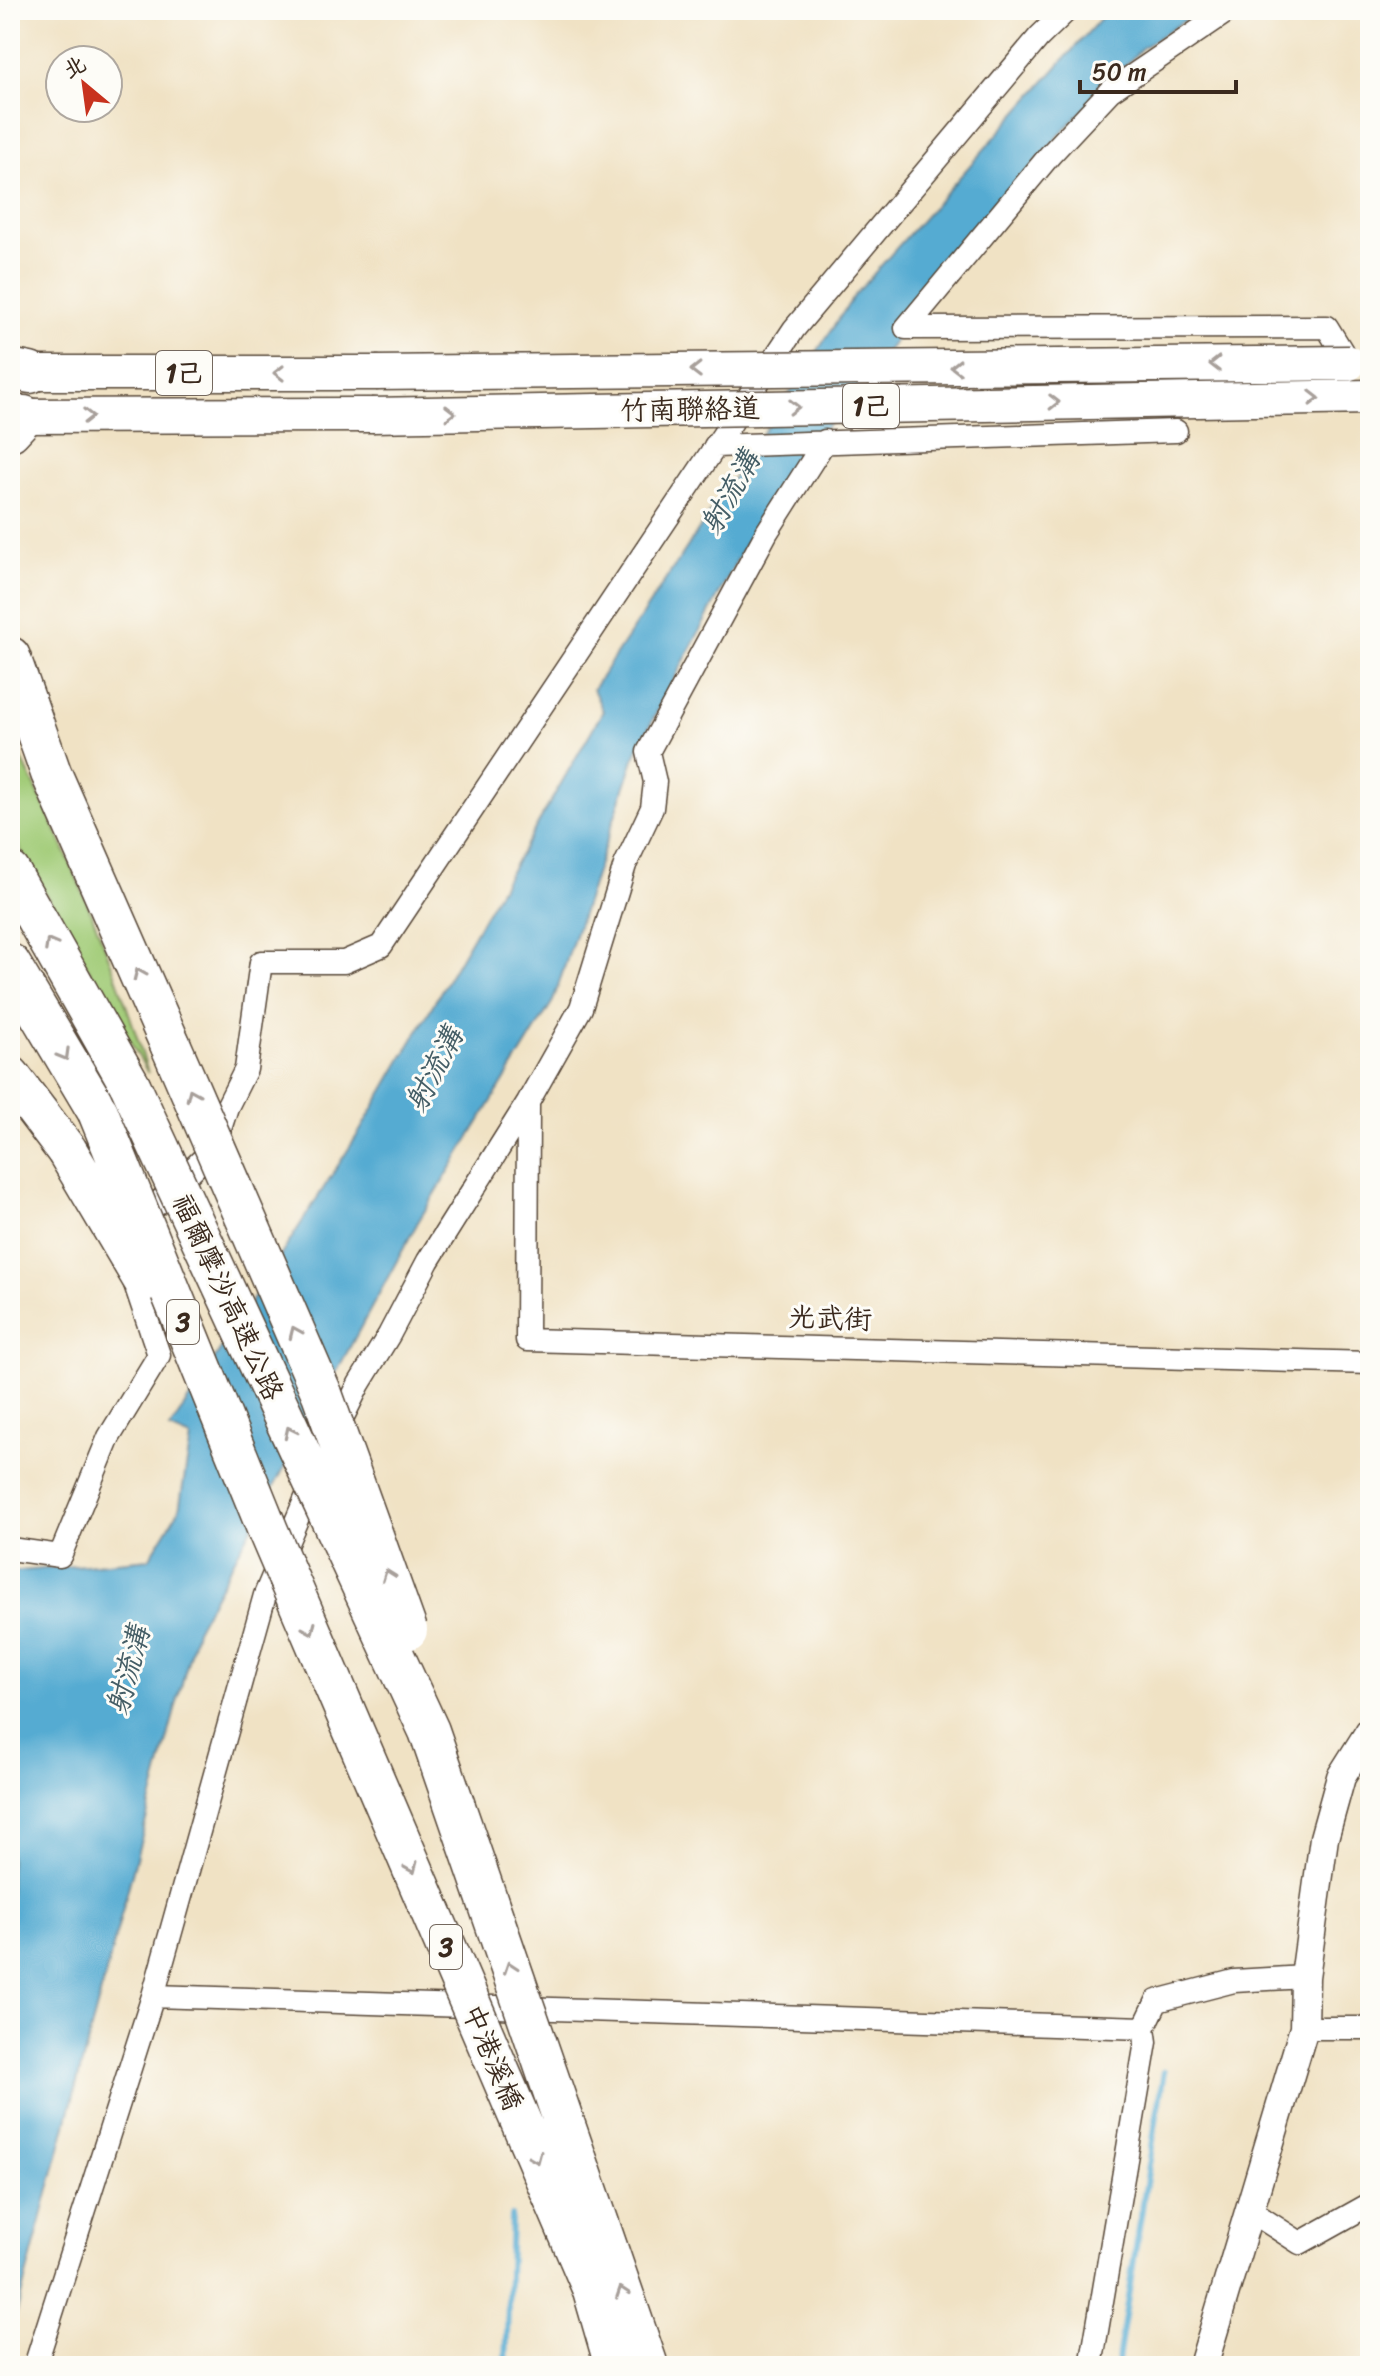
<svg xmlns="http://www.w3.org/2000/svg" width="1380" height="2376" font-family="Sriracha,'LXGW WenKai TC',sans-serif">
<rect width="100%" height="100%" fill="#fdfcf7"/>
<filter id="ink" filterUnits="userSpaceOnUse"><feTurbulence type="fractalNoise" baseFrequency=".0125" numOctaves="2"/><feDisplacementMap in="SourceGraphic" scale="16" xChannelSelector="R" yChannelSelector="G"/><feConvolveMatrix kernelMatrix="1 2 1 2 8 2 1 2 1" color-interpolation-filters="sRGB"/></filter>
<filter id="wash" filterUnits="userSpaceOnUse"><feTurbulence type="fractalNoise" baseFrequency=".006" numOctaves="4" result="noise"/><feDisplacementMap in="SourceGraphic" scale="32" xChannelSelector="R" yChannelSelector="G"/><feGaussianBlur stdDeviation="1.8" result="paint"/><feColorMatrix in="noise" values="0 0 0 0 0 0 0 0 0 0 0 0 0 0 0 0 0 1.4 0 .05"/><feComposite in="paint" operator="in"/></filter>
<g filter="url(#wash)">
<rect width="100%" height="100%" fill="#f0e2c4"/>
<path fill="#a2cc78" stroke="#6e7b4b" stroke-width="2" d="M 10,735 C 64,843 114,957 148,1073 L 10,831 Z"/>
<path fill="#55abd2" stroke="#486a78" stroke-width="2" d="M 1108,10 L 1201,10 L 1142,48 L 1059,135 L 769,499 L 637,750 L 553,1001 L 418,1222 L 196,1630 L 10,2338 L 10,1572 L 149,1559 L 179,1510 L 191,1438 L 170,1429 L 360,1131 L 603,711 L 593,689 L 854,296 Z"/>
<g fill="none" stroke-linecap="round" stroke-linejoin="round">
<path stroke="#55abd2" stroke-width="6" d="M 506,2366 L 511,2216
M 1117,2366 L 1164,2071"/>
</g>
</g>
<g filter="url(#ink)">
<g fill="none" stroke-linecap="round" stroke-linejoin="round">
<g stroke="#564637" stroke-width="25">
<path id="minor" d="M 906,328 L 1327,327 L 1349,363
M 906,328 L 1050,155 L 1110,91 L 1229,10
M 715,446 L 1176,431
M 528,1103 L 527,1340 L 1370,1363
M 138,1223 L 214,1148 L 227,1107 L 246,1069 L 261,962 L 344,962 L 381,946 L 794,329 L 1039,37 L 1067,10
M 335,1433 L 359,1384 L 389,1335 L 428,1261 L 528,1102 L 581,1008 L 625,865 L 652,808 L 655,782 L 648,752 L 767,532 L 825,441
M 10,1549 L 60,1556 L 109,1437 L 159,1355 L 131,1272
M 153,1996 L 1144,2028
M 1304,2028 L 1370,2028
M 1249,2210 L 1300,2243 L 1370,2204
M 35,2366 L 153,1996 L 265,1595 L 314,1479
M 1091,2366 L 1146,2042 L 1144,2028 L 1157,2001 L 1234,1981 L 1305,1977"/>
</g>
<g stroke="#564637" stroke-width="31">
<path id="tertiary" d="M 1203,2366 L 1304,2028 L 1305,1977 L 1324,1838 L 1341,1777 L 1370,1731"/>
</g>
<g stroke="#564637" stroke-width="37">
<path id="primary" d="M 10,373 L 376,373
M 10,416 L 372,415"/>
</g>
<g stroke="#564637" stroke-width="43">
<path id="motorway" d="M 10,369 L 30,373
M 10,431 L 24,416
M 10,657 L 51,773 L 171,1046
M 10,872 L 130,1085
M 10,964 L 98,1112
M 10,1076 L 67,1151"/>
</g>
<use href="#minor" stroke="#fff" stroke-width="22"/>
<use href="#tertiary" stroke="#fff" stroke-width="28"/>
<use href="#primary" stroke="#fff" stroke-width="34"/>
<use href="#motorway" stroke="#fff" stroke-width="40"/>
<g stroke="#564637" stroke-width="37" stroke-linecap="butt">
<path id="primary-bridge" d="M 376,373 L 1349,363
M 372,415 L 1370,397"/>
</g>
<g stroke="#564637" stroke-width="43" stroke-linecap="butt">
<path id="motorway-bridge" d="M 171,1046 L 322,1394 L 407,1630
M 130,1085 L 429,1731 L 648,2366
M 98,1112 L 268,1531 L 593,2290 L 615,2366
M 67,1151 L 144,1281"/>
</g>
<use href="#primary-bridge" stroke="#fff" stroke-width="34"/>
<use href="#motorway-bridge" stroke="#fff" stroke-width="40"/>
</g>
<defs><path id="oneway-chevron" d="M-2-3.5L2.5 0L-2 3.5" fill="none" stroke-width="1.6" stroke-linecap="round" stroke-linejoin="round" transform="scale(2)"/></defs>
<g stroke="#a79f9a">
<use href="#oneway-chevron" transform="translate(1215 364) rotate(179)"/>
<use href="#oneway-chevron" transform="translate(956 367) rotate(179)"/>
<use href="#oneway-chevron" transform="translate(696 370) rotate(179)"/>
<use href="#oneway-chevron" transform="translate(279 373) rotate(180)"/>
<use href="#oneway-chevron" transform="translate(1314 398) rotate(-1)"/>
<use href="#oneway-chevron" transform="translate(1054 402) rotate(-1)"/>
<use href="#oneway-chevron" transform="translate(794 407) rotate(-1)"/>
<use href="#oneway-chevron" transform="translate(450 413) rotate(-1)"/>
<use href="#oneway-chevron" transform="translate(88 416) rotate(-1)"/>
<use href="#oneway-chevron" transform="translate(50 944) rotate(-119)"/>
<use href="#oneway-chevron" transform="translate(139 974) rotate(-114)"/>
<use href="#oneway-chevron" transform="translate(64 1055) rotate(60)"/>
<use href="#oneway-chevron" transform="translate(192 1094) rotate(-114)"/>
<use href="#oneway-chevron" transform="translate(295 1332) rotate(-114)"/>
<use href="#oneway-chevron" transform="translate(290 1432) rotate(-115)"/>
<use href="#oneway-chevron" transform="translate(388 1575) rotate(-110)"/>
<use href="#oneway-chevron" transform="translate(310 1629) rotate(67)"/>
<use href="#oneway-chevron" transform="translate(412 1868) rotate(67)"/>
<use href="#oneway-chevron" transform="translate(510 1967) rotate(-109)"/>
<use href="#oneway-chevron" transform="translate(536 2158) rotate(67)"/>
<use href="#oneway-chevron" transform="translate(622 2292) rotate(-109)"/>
</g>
</g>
<g text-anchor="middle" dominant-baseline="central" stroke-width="6" stroke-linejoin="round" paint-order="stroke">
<g fill="#fdfcf7" stroke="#75695f" stroke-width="2">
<rect x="156" y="351" width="56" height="44" rx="6"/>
<rect x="843" y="384" width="56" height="44" rx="6"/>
<rect x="167" y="1300" width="32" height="44" rx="6"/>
<rect x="430" y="1925" width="32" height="44" rx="6"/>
</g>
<g font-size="26" font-weight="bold" fill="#3b2a1e">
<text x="184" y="373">1己</text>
<text x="871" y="406">1己</text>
<text x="183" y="1322">3</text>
<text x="446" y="1947">3</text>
</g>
<g font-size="28" fill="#3b2a1e" stroke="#fdfcf7">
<text transform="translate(690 409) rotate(-1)">竹南聯絡道</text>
<text transform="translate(228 1297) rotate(65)">福爾摩沙高速公路</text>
<text transform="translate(830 1318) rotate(2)">光武街</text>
<text transform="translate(493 2057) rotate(67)">中港溪橋</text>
</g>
<g font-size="30" font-style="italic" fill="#455e66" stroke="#fdfcf7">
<text transform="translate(730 492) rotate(-61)">射流溝</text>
<text transform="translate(434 1069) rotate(-63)">射流溝</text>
<text transform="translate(128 1670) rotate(-75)">射流溝</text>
</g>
</g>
<rect width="1380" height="2376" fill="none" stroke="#fdfcf7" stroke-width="40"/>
<g transform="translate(84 84) rotate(331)"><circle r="38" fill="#fdfcf7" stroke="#afa8a0" stroke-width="2"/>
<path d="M0-6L14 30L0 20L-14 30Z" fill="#c8321e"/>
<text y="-12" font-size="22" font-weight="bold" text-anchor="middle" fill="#3b2a1e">北</text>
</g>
<path d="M1080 80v12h156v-12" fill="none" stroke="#3b2a1e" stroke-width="4"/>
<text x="1092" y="80" font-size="24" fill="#3b2a1e" stroke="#fdfcf7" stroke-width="6" paint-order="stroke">50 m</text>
</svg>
